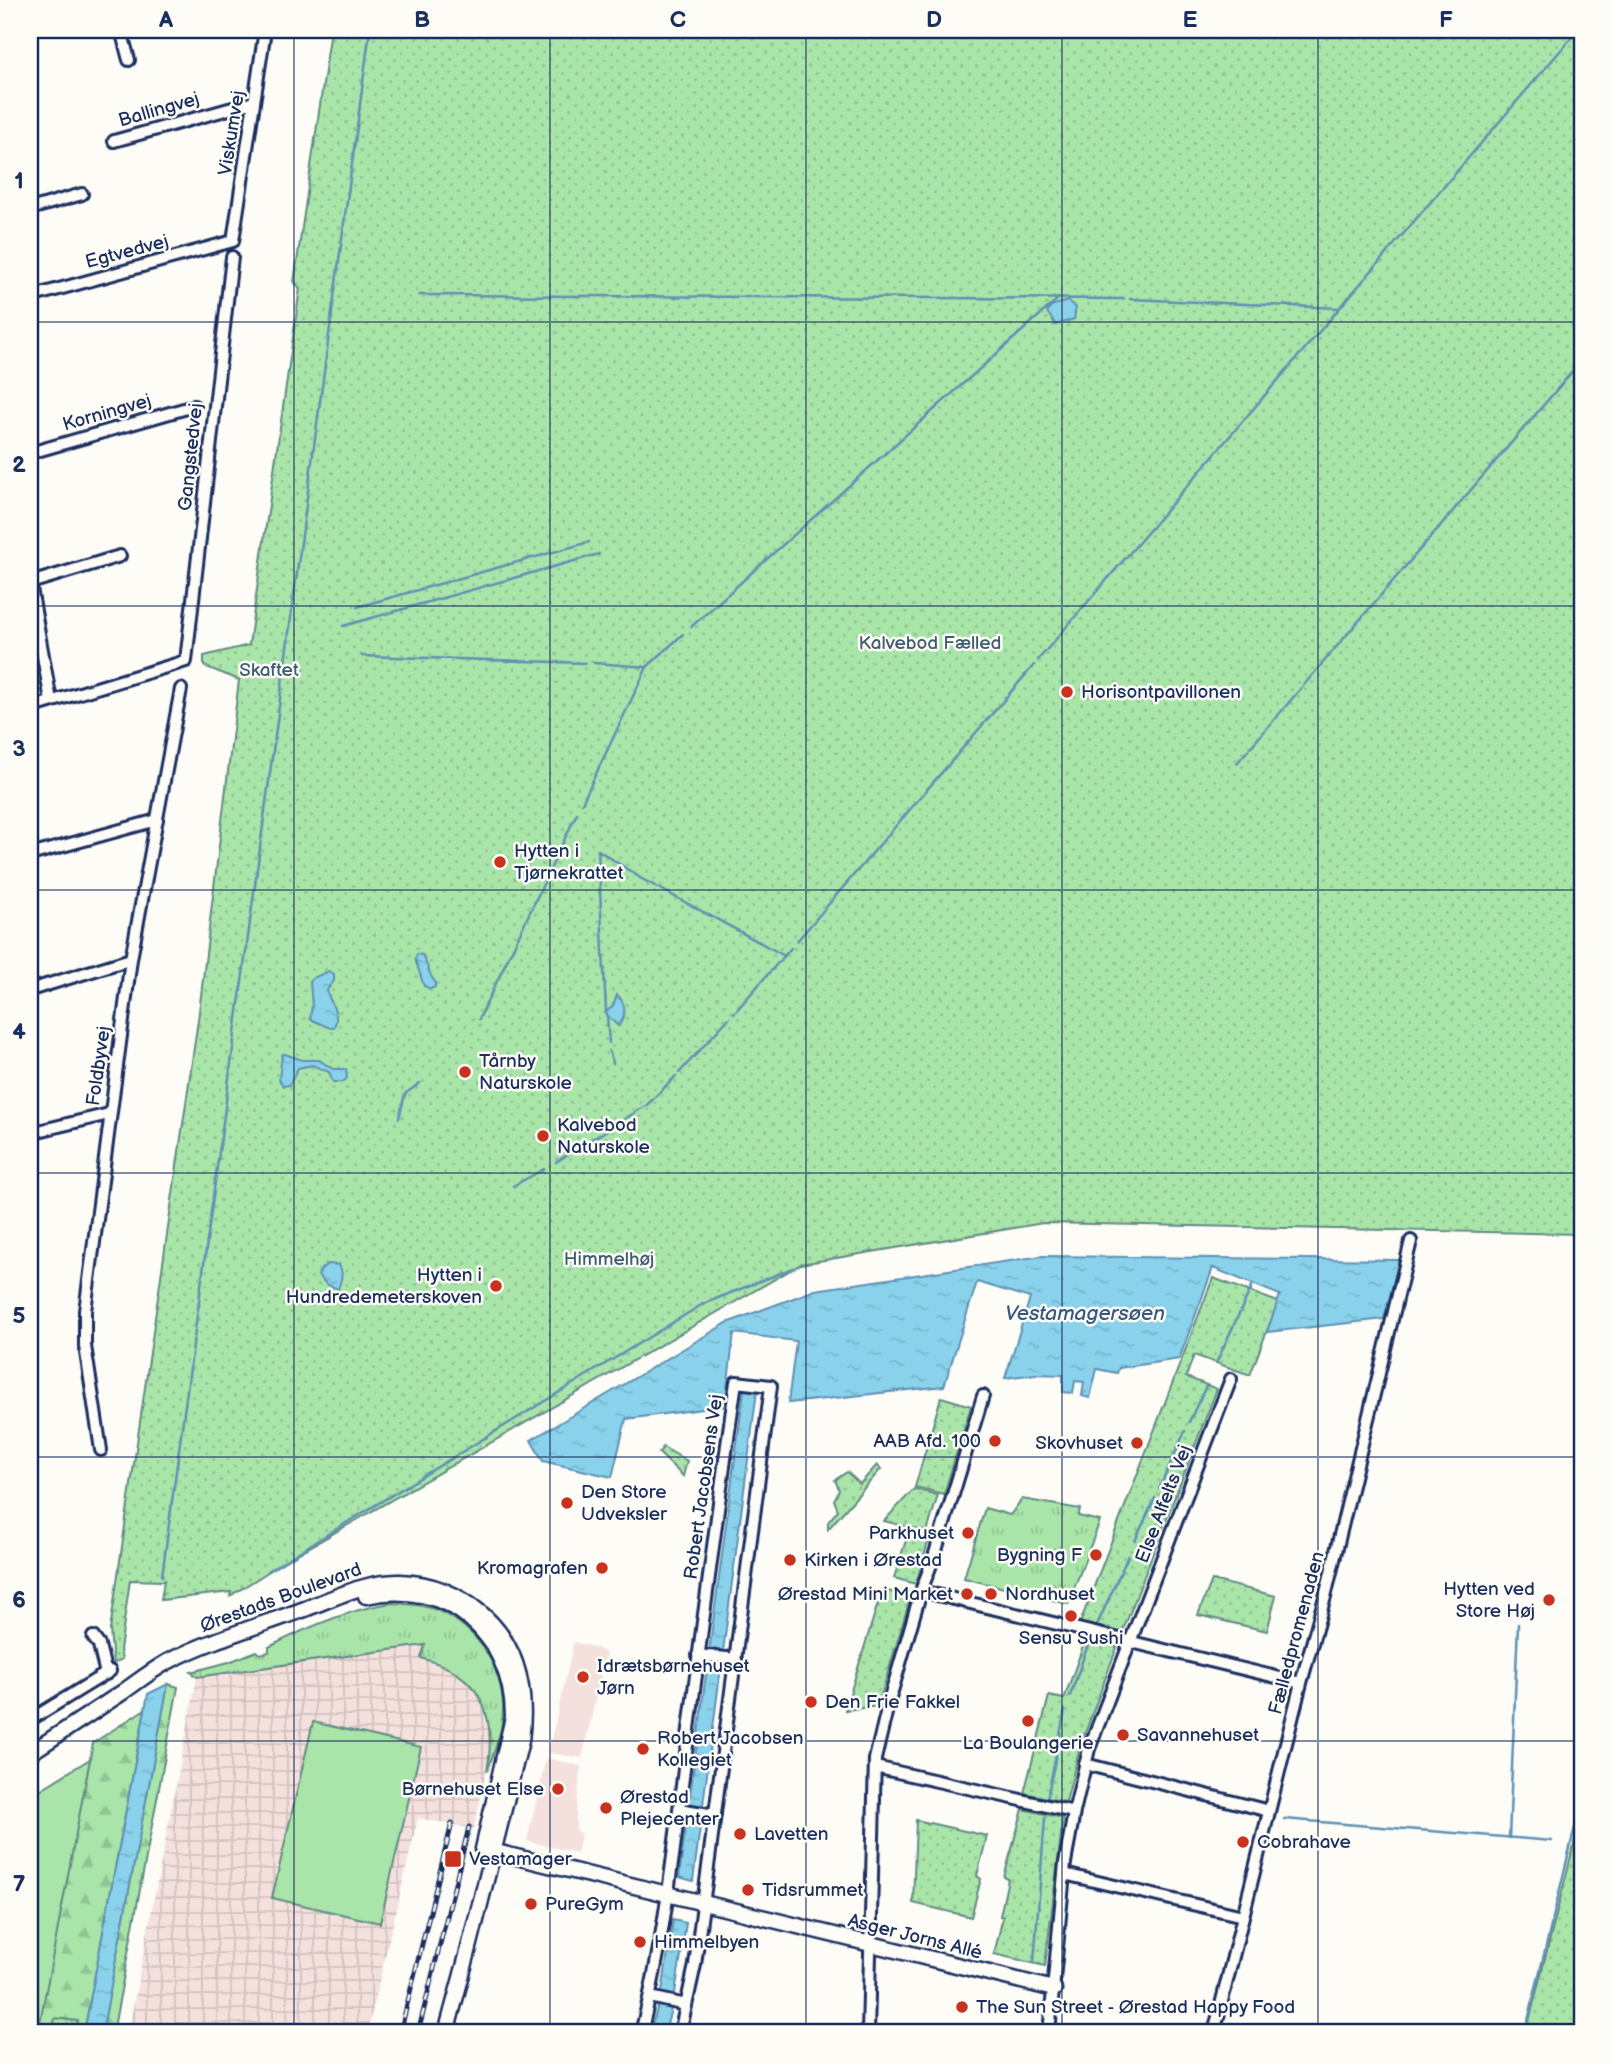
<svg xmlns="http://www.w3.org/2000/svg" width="1613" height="2063" font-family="'Balsamiq Sans',sans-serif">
<defs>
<pattern id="industrial-grid" width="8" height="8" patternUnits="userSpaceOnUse" patternTransform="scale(1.75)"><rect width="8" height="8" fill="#f4e1dd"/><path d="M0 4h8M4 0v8" fill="none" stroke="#d1c1c0"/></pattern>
<pattern id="grass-tufts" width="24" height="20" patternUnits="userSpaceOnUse" patternTransform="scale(1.75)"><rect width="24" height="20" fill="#a9e4a9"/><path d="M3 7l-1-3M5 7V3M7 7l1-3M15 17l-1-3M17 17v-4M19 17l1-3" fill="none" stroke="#91c494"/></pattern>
<pattern id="forest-firs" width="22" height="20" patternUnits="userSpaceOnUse" patternTransform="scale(1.75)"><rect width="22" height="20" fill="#a9e4a9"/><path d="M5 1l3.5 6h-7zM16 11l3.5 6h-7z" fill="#91c494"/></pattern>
<pattern id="park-dots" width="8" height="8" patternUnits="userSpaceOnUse" patternTransform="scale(1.75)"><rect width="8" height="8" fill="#a9e4a9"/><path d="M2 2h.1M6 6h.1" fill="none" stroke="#91c494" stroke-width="1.8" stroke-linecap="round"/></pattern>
<pattern id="water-ripples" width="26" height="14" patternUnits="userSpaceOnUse" patternTransform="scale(1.75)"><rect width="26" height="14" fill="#8ad2eb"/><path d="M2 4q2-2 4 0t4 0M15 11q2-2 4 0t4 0" fill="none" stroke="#76b5cc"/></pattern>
</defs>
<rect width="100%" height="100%" fill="#fdfcf7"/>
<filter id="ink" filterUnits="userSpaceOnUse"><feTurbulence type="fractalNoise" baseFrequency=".0143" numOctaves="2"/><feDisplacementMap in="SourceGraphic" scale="14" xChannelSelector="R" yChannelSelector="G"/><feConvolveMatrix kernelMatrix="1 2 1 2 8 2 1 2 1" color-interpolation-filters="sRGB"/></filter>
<g filter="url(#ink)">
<path fill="#f4e1dd" d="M 574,1642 L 596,1648 L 606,1653 L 582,1758 L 548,1753 Z
M 546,1758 L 581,1766 L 576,1812 L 576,1828 L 581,1836 L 577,1853 L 527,1841 Z"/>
<path fill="url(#industrial-grid)" d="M 426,1645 L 421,1658 L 453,1669 L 475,1689 L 483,1702 L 491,1734 L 490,1753 L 474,1829 L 418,1818 L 367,2033 L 128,2033 L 197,1677 Z"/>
<path fill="url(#grass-tufts)" stroke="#628a84" stroke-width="2" d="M 1022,1499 L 1080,1509 L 1078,1516 L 1100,1521 L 1068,1604 L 964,1578 L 985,1508 L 1010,1515 Z
M 391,1603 C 409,1604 427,1605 443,1613 C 479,1630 503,1670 503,1709 C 503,1731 494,1752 487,1772 C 497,1714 482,1674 421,1658 L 425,1645 L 197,1677 L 191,1672 L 229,1662 L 257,1651 L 260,1654 L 269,1652 L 269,1647 C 304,1629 351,1609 391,1603 Z
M 55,2018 L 78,2021 L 76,2033 L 52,2033 Z"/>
<path fill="url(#forest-firs)" stroke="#628a84" stroke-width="2" d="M 168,1684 L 178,1687 L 113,2033 L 102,2033 Z
M 145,1709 L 84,2033 L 76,2033 L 78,2021 L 55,2018 L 52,2033 L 36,2033 L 93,1743 Z"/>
<path fill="url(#park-dots)" stroke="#628a84" stroke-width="2" d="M 331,30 L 1583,30 L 1583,1234 L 1043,1223 L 801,1264 L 282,1563 L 230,1596 L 231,1592 L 161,1600 L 164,1581 L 130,1580 L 120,1650 L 122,1659 L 113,1664 L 110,1630 L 198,1020 L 239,680 L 204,666 L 204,656 L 249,645 L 300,288 L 294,282 Z
M 1213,1278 L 1278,1302 L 1250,1375 L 1194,1355 L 1186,1377 L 1217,1389 L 1122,1633 L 1080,1623 Z
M 941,1397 L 971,1406 L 944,1494 L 915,1487 Z
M 663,1447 L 687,1461 L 683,1476 L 659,1453 Z
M 877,1465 L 881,1469 L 828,1529 L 828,1522 L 838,1510 L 834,1500 L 839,1490 L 835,1480 L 847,1472 L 860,1484 Z
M 914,1489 L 938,1495 L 927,1532 L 884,1521 Z
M 908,1534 L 929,1539 L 916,1584 L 894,1578 Z
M 1212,1580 L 1276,1596 L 1267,1631 L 1198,1615 Z
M 882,1590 L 911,1596 L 878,1706 L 845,1710 Z
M 1086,1638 L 1117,1647 L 1081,1744 L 1066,1802 L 1024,1793 L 1049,1696 L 1064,1699 Z
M 1023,1809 L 1063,1818 L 1045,1966 L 994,1954 L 1003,1917 L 1000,1916 L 1008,1879 L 1004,1877 Z
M 1583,1809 L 1583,2033 L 1526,2033 Z
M 916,1820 L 987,1836 L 977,1876 L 981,1879 L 971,1917 L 913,1903 Z"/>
<path fill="#a9e4a9" stroke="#628a84" stroke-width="2" d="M 313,1722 L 421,1747 L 380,1923 L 272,1898 Z
M 90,1759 L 38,2033 L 30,2033 L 30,1796 Z"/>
<path fill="url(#water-ripples)" stroke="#5e91b3" stroke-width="2" d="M 1068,301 L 1076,308 L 1074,319 L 1056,325 L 1047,312 L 1051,306 Z
M 417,954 L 422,955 C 428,964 428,974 435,982 L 435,987 L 430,989 L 424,986 L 415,959 Z
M 329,971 L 334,974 L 334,981 L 327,990 C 329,1003 341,1013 334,1027 L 330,1028 L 310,1019 L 312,1006 L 310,982 L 313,978 Z
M 617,995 C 627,1004 626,1017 618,1026 L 605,1013 L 613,1006 Z
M 285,1054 L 302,1060 L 319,1060 L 333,1069 L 346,1069 L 347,1078 L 343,1082 L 333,1082 L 329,1072 L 312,1065 L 298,1068 L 289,1085 L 283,1086 L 279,1079 L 282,1055 Z
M 1042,1256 L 1399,1260 L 1384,1319 L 1267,1332 L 1280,1295 L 1213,1268 L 1179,1359 L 1119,1368 L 1117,1373 L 1097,1369 L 1090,1398 L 1082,1396 L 1084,1382 L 1075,1381 L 1073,1393 L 1063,1392 L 1063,1375 L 1036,1374 L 1005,1378 L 1030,1298 L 977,1282 L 944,1386 L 788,1403 L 796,1341 L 734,1333 L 725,1406 L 626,1419 L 612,1477 L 543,1461 L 531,1440 L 727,1323 L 815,1290 Z
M 328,1264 L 339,1265 C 344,1273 341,1280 338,1289 L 326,1284 L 318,1275 L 322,1268 Z
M 744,1390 L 757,1391 L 693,1881 L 679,1877 Z
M 168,1684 L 102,2033 L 84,2033 L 148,1694 Z
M 673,1920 L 686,1923 L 675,1993 L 665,2033 L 650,2033 L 662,1992 Z"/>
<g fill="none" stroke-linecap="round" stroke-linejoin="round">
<path stroke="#5e91b3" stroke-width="2.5" d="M 419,295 L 1124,299
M 1130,299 L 1339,308
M 357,607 L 589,542
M 343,626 L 599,554
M 691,627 L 1059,298
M 362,656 L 586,663
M 1038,660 L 1578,30
M 594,663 L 647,667
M 1237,763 L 1583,359
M 582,803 L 647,667 L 683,634
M 598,850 L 642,879 L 785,956
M 598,850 L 606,1011
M 797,941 L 1034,665
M 734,1013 L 791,948
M 607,1015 L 609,1043
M 479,1019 L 577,813
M 609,1051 L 613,1063
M 679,1073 L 729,1018
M 399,1118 L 405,1094 L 420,1083
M 556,1162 L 647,1105 L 676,1076
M 513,1186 L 544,1169
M 1217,1361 L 1253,1284
M 1189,1422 L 1206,1386
M 1159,1489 L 1185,1431
M 1135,1541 L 1155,1498
M 268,1571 L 703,1304 L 793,1268
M 162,1576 L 370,30
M 1097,1625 L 1128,1556
M 1070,1696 L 1090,1639
M 1047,1799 L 1065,1710
M 1284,1819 L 1552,1841
M 1509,1838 L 1518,1624
M 1034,1962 L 1045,1818
M 1525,2033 L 1583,1794"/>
<g stroke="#1b2f5e" stroke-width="16">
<path id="street" d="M 121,30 L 129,60
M 114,141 L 254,102
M 30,209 L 82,194
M 30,297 L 233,241 L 265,30
M 30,453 L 194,406
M 30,583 L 51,701
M 30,583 L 120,556
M 30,708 L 186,661 L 232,257
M 30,855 L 157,820
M 30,990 L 131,959
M 30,1133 L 109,1114
M 101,1450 L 85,1346 L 85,1311 L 131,959 L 181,689
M 921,1591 L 1301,1683
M 93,1637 L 99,1645 L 106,1674
M 698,1655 L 736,1659
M 30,1720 L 110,1671
M 1085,1764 L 1269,1811
M 875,1767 L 1074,1812
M 679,1809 L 715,1815
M 1064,1874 L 1243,1916
M 650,1997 L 686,2005
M 641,2033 C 666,1933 676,1831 689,1729 C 704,1613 719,1498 736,1382 L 771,1386 L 703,1905 L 695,1965 L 680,2033
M 868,2033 L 875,1759 L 888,1705 L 921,1591 L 934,1557 L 983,1396
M 1049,2033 L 1065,1863 L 1074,1812 L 1089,1749 L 1231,1379
M 1214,2033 L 1301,1683 L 1325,1597 L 1411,1241"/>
</g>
<g stroke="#1b2f5e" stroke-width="19">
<path id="secondary" d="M 366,1596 C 448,1577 513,1636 513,1717 L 483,1849
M 30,1753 C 61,1733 92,1712 123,1692 C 137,1682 151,1671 167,1662 C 210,1640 259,1626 305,1609 C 336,1597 368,1581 401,1582 C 432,1583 460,1595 483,1615 C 520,1648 527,1694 521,1741 L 468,1952 L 446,2033
M 484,1849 L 1054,1989"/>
</g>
<use href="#street" stroke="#fdfcf7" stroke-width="10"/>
<use href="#secondary" stroke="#fdfcf7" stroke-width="14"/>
<g stroke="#1b2f5e" stroke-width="5">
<path id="rail" d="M 400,2033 L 452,1823
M 418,2033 L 469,1827"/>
</g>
<use href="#rail" stroke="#fdfcf7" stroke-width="2.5" stroke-dasharray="8" stroke-linecap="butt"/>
</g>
</g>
<path fill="none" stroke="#1b2f5e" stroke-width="2" stroke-opacity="0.55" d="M 294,30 L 294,2033M 550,30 L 550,2033M 806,30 L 806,2033M 1062,30 L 1062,2033M 1318,30 L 1318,2033M 30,322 L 1583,322M 30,606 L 1583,606M 30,890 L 1583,890M 30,1173 L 1583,1173M 30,1457 L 1583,1457M 30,1741 L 1583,1741"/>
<g fill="#c8321e" stroke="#fdfcf7" stroke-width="2.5">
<circle cx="1067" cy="692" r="7"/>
<circle cx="500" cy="862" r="7"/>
<circle cx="465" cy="1072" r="7"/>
<circle cx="543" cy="1136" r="7"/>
<circle cx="496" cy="1286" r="7"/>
<circle cx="995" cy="1441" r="7"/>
<circle cx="1137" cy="1443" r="7"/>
<circle cx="567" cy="1503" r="7"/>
<circle cx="968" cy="1533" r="7"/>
<circle cx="1096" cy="1555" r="7"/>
<circle cx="790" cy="1560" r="7"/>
<circle cx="602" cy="1568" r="7"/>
<circle cx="967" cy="1594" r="7"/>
<circle cx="991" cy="1594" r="7"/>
<circle cx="1549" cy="1600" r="7"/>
<circle cx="1071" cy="1616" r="7"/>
<circle cx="583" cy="1677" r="7"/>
<circle cx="811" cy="1702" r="7"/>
<circle cx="1028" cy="1721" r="7"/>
<circle cx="1123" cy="1735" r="7"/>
<circle cx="643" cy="1749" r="7"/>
<circle cx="558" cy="1789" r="7"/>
<circle cx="606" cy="1808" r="7"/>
<circle cx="740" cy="1834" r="7"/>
<circle cx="1243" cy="1842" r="7"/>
<rect x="444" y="1850" width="18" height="18" rx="3.5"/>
<circle cx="748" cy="1890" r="7"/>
<circle cx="531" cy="1904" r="7"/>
<circle cx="640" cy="1942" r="7"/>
<circle cx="962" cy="2007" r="7"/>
</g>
<g text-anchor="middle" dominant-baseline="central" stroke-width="5" stroke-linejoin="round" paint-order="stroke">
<g font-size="19" fill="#1b2f5e" stroke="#fdfcf7">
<text transform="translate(159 110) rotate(-16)">Ballingvej</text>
<text transform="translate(232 133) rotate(-81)">Viskumvej</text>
<text transform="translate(127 252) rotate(-15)">Egtvedvej</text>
<text transform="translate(107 413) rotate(-16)">Korningvej</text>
<text transform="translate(191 457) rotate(-84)">Gangstedvej</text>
<text transform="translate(99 1066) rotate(-82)">Foldbyvej</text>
<text transform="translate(704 1487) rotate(-82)">Robert Jacobsens Vej</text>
<text transform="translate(1164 1504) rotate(-69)">Else Alfelts Vej</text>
<text transform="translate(281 1598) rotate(-20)">Ørestads Boulevard</text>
<text transform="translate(1297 1633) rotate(-75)">Fælledpromenaden</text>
<text transform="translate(915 1937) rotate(14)">Asger Jorns Allé</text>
</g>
<g font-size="19" fill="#3e5c71" stroke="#fdfcf7">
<text x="930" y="643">Kalvebod Fælled</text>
<text x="269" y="670">Skaftet</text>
<text x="609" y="1259">Himmelhøj</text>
</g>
<g font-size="19" fill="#1b2f5e" stroke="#fdfcf7" text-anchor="start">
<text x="1081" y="692">Horisontpavillonen</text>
<text x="514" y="851">Hytten i<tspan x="514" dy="22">Tjørnekrattet</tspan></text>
<text x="479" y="1061">Tårnby<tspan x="479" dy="22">Naturskole</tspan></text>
<text x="557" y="1125">Kalvebod<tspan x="557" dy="22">Naturskole</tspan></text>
<text x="482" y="1275" text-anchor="end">Hytten i<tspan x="482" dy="22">Hundredemeterskoven</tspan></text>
<text x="981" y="1441" text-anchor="end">AAB Afd. 100</text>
<text x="1123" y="1443" text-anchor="end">Skovhuset</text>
<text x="581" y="1492">Den Store<tspan x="581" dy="22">Udveksler</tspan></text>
<text x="954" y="1533" text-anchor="end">Parkhuset</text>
<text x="1082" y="1555" text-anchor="end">Bygning F</text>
<text x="804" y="1560">Kirken i Ørestad</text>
<text x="588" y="1568" text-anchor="end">Kromagrafen</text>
<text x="1535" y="1589" text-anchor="end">Hytten ved<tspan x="1535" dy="22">Store Høj</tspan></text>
<text x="953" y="1594" text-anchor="end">Ørestad Mini Market</text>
<text x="1005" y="1594">Nordhuset</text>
<text x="1071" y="1638" text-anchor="middle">Sensu Sushi</text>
<text x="597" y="1666">Idrætsbørnehuset<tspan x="597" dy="22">Jørn</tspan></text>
<text x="825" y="1702">Den Frie Fakkel</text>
<text x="1137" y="1735">Savannehuset</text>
<text x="657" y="1738">Robert Jacobsen<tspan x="657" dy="22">Kollegiet</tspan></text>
<text x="1028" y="1743" text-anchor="middle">La Boulangerie</text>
<text x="544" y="1789" text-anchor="end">Børnehuset Else</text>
<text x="620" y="1797">Ørestad<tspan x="620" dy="22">Plejecenter</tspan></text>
<text x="754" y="1834">Lavetten</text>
<text x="1257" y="1842">Cobrahave</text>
<text x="469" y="1859">Vestamager</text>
<text x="762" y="1890">Tidsrummet</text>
<text x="545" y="1904">PureGym</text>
<text x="654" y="1942">Himmelbyen</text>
<text x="976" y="2007">The Sun Street - Ørestad Happy Food</text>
</g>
<g font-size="21" font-style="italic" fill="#375881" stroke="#fdfcf7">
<text x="1085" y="1313">Vestamagersøen</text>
</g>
</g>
<rect width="1613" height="2063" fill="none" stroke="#fdfcf7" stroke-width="77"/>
<rect x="38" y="38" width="1536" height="1986" fill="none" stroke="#1b2f5e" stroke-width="2.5"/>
<g font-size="23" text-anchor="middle" font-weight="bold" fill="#1b2f5e">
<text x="166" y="27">A</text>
<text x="422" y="27">B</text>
<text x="678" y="27">C</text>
<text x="934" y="27">D</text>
<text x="1190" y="27">E</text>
<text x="1446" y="27">F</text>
<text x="19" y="188">1</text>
<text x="19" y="472">2</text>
<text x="19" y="756">3</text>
<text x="19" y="1039">4</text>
<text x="19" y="1323">5</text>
<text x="19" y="1607">6</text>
<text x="19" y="1891">7</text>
</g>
</svg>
